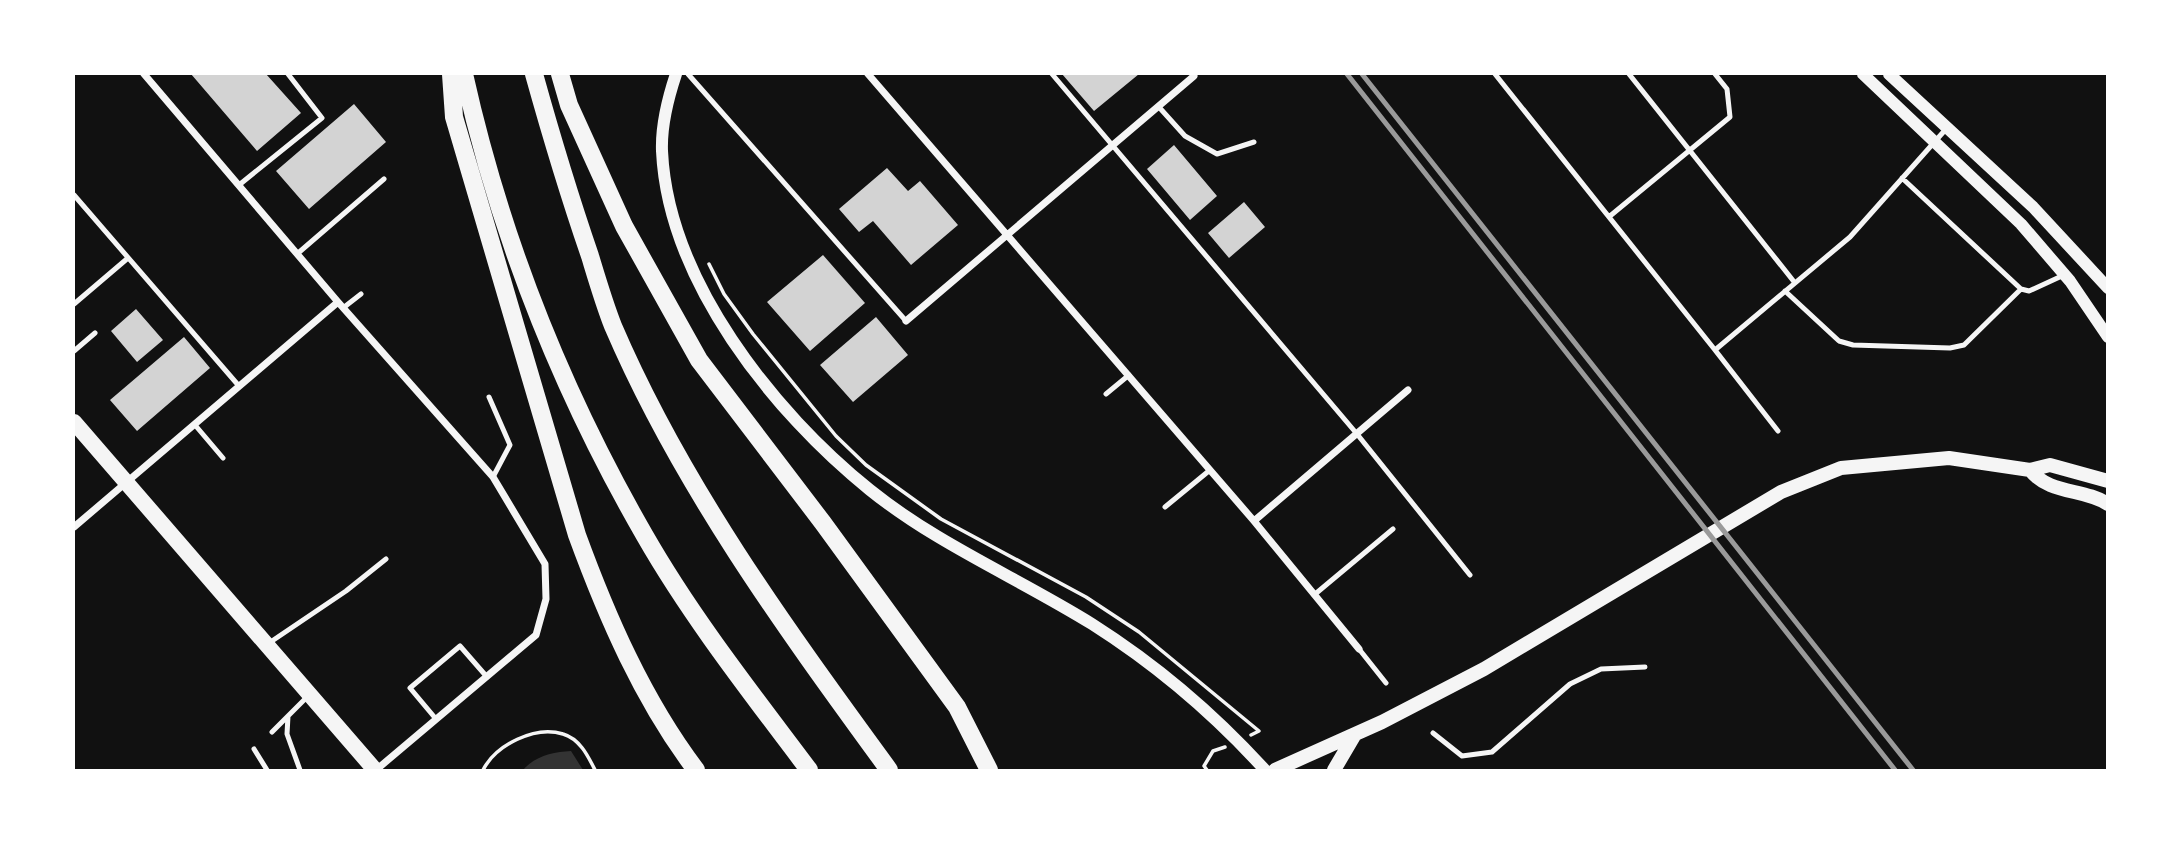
<svg xmlns="http://www.w3.org/2000/svg" width="2181" height="844" font-family="Commissioner,sans-serif">
<rect width="100%" height="100%" fill="#111"/>
<path fill="#333" d="M 571,751 L 583,770 L 523,770 C 535,756 553,752 571,751 Z"/>
<path fill="#d3d3d3" d="M 191,74 L 266,74 L 301,113 L 257,151 Z
M 1062,74 L 1139,74 L 1094,111 Z
M 354,104 L 386,142 L 309,209 L 276,171 Z
M 1174,145 L 1217,196 L 1190,220 L 1147,169 Z
M 887,168 L 908,191 L 920,181 L 958,225 L 911,265 L 873,221 L 859,232 L 839,209 Z
M 1244,202 L 1265,227 L 1229,258 L 1208,233 Z
M 823,255 L 865,303 L 810,351 L 767,302 Z
M 136,309 L 163,340 L 137,362 L 111,331 Z
M 876,317 L 908,355 L 853,402 L 820,365 Z
M 184,337 L 210,368 L 137,431 L 110,400 Z"/>
<g fill="none" stroke-linecap="round" stroke-linejoin="round">
<path stroke="#f5f5f5" stroke-width="3.5" d="M 709,264 L 724,294 L 753,334 L 836,436 L 866,465 L 941,519 L 1086,597 L 1139,632 L 1259,731 L 1251,735
M 483,770 C 496,745 535,725 563,734 C 580,739 588,756 595,770
M 1207,770 L 1204,766 L 1213,751 L 1225,747"/>
<path stroke="#f5f5f5" stroke-width="5" d="M 688,74 L 906,321
M 1052,74 L 1357,434 L 1470,575
M 1495,74 L 1715,350 L 1850,237 L 1946,129
M 1629,74 L 1795,283
M 1158,106 L 1185,136 L 1217,154 L 1254,142
M 1902,178 L 2021,289
M 239,185 L 322,118 L 288,74
M 74,195 L 239,386
M 1610,216 L 1730,117 L 1727,89 L 1715,74
M 297,254 L 384,179
M 1785,291 L 1839,341 L 1853,345 L 1950,348 L 1964,345 L 2021,289 L 2029,291 L 2064,275
M 74,304 L 128,258
M 343,308 L 361,294
M 1715,350 L 1778,431
M 74,351 L 95,333
M 1106,394 L 1129,375
M 489,397 L 510,445 L 493,477
M 195,425 L 223,458
M 1165,507 L 1210,470
M 1314,595 L 1393,529
M 269,643 L 346,591 L 386,559
M 1359,649 L 1386,683
M 288,716 L 308,696
M 436,719 L 410,688 L 460,646 L 487,677
M 272,732 L 288,716 L 287,734 L 300,770
M 1433,733 L 1462,756 L 1492,752 L 1570,684 L 1601,669 L 1645,667
M 254,749 L 267,770"/>
<path stroke="#f5f5f5" stroke-width="7" d="M 144,74 L 338,302 L 493,477 L 545,564 L 546,599 L 536,635 L 376,770
M 868,74 L 1254,521 L 1359,649
M 906,321 L 1194,76
M 1254,521 L 1408,390
M 74,527 L 338,302"/>
<path stroke="#f5f5f5" stroke-width="12" d="M 676,74 C 668,98 661,125 662,151 C 668,280 773,412 870,490 C 937,544 1018,578 1092,624 C 1155,664 1215,715 1265,770
M 1863,74 L 2021,224 L 2070,281 L 2108,337
M 1889,74 L 2033,207 L 2108,288"/>
<path stroke="#f5f5f5" stroke-width="14" d="M 2030,470 C 2050,495 2083,488 2108,504
M 1275,770 L 1382,722 L 1484,669 L 1781,492 L 1841,468 L 1949,458 L 2030,470 L 2050,465 L 2108,481
M 1334,770 L 1354,736"/>
<path stroke="#f5f5f5" stroke-width="16" d="M 74,422 L 375,770"/>
<path stroke="#f5f5f5" stroke-width="18" d="M 451,74 L 454,117 L 577,535 C 607,617 643,700 696,770
M 464,74 C 500,236 562,392 645,536 C 692,618 752,694 809,770
M 534,74 C 551,135 569,195 590,256 C 597,279 604,303 613,326 C 682,487 787,630 889,770
M 560,74 L 569,105 L 624,226 L 699,360 L 823,523 L 957,707 L 989,770"/>
<path stroke="#9a9a9a" stroke-width="5" d="M 1347,74 L 1895,770
M 1362,74 L 1913,770"/>
</g>
<rect width="2181" height="844" fill="none" stroke="#ffffff" stroke-width="150"/>
</svg>
